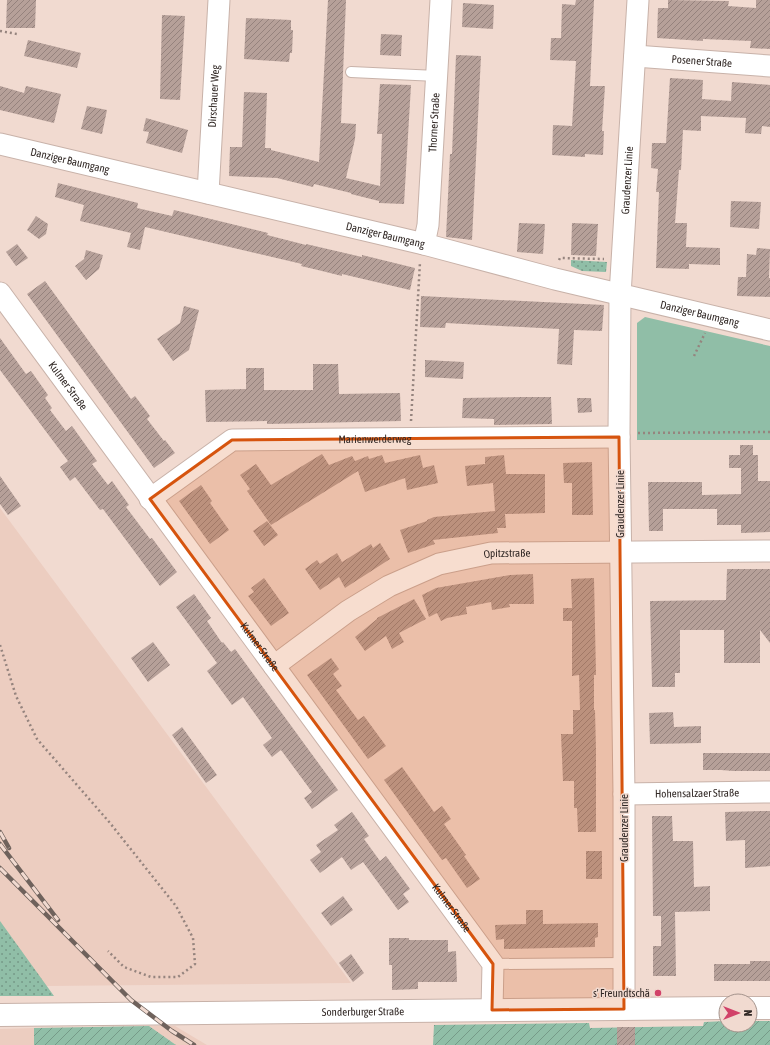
<svg xmlns="http://www.w3.org/2000/svg" width="770" height="1045" font-family="'Asap Condensed',sans-serif">
<defs>
<pattern id="grass-dots" width="8" height="8" patternUnits="userSpaceOnUse"><rect width="8" height="8" fill="#90bea7"/><path d="M2 2h.1M6 6h.1" fill="none" stroke="#769a88" stroke-width="1.8" stroke-linecap="round"/></pattern>
<pattern id="garden-furrows" width="10" height="10" patternUnits="userSpaceOnUse"><rect width="10" height="10" fill="#90bea7"/><path d="M-1 1l2-2M0 10L10 0M9 11l2-2" fill="none" stroke="#769a88"/></pattern>
<pattern id="building-hatch" width="6" height="6" patternUnits="userSpaceOnUse"><rect width="6" height="6" fill="#b6a099"/><path d="M-1 1l2-2M0 6l6-6M5 7l2-2" fill="none" stroke="#95827d"/></pattern>
</defs>
<rect width="100%" height="100%" fill="#f1dad0"/>
<path fill="#eccdc0" d="M 0,508 L 351,983 L 48,986 L 0,984 Z
M 149,1026 L 175,1026 L 207,1045 L 176,1045 Z
M 34,1028 L 34,1045 L 0,1045 L 0,1029 Z"/>
<path fill="url(#grass-dots)" d="M 571,260 L 607,262 L 606,272 L 582,271 L 571,266 Z
M 0,921 L 54,996 L 0,996 Z"/>
<path fill="#90bea7" d="M 645,317 L 770,346 L 770,440 L 637,440 L 637,323 Z"/>
<path fill="url(#garden-furrows)" d="M 726,1021 L 726,1025 L 750,1025 L 750,1021 L 770,1021 L 770,1045 L 433,1045 L 434,1025 L 589,1023 L 590,1028 L 703,1026 L 704,1022 Z
M 149,1026 L 176,1045 L 34,1045 L 34,1028 Z"/>
<path fill="url(#building-hatch)" d="M 7,0 L 36,0 L 35,28 L 6,28 Z
M 328,0 L 346,0 L 341,123 L 356,124 L 355,139 L 346,178 L 380,186 L 382,134 L 377,134 L 380,84 L 411,85 L 404,204 L 379,203 L 379,201 L 351,194 L 351,193 L 314,184 L 313,187 L 277,178 L 229,176 L 230,147 L 242,147 L 244,92 L 267,93 L 265,148 L 271,148 L 271,150 L 319,162 Z
M 576,0 L 594,0 L 590,86 L 605,86 L 602,131 L 604,131 L 603,155 L 585,154 L 585,157 L 552,155 L 553,125 L 572,126 L 576,61 L 550,60 L 551,38 L 561,38 L 562,4 L 575,5 Z
M 668,0 L 729,1 L 728,6 L 756,8 L 756,0 L 770,0 L 770,49 L 750,48 L 751,41 L 703,39 L 703,41 L 657,38 L 658,8 L 668,8 Z
M 463,3 L 494,5 L 493,29 L 462,27 Z
M 162,15 L 185,16 L 180,100 L 160,99 Z
M 246,18 L 291,20 L 291,30 L 293,30 L 292,53 L 290,53 L 289,62 L 244,59 Z
M 381,34 L 402,35 L 401,56 L 380,55 Z
M 28,40 L 81,53 L 77,68 L 24,56 Z
M 456,55 L 481,56 L 472,240 L 446,237 L 450,154 L 452,154 Z
M 670,78 L 703,80 L 702,99 L 731,101 L 732,82 L 770,85 L 770,127 L 762,126 L 761,134 L 745,133 L 746,118 L 701,116 L 701,131 L 683,130 L 681,170 L 679,170 L 675,223 L 687,223 L 686,247 L 720,248 L 720,265 L 689,264 L 689,269 L 656,268 L 659,192 L 656,192 L 658,169 L 651,168 L 652,143 L 666,143 Z
M 0,86 L 24,93 L 26,86 L 61,94 L 54,123 L 0,110 Z
M 87,106 L 107,110 L 102,134 L 81,129 Z
M 146,118 L 188,130 L 182,153 L 146,143 L 149,132 L 143,131 Z
M 58,183 L 138,203 L 137,208 L 172,216 L 174,210 L 268,233 L 267,235 L 306,245 L 306,244 L 362,257 L 362,255 L 415,268 L 410,290 L 342,274 L 342,276 L 322,271 L 301,266 L 302,264 L 145,227 L 140,250 L 127,247 L 131,233 L 80,221 L 84,205 L 55,197 Z
M 731,201 L 761,202 L 759,229 L 730,227 Z
M 36,216 L 48,224 L 46,234 L 39,239 L 27,230 Z
M 519,223 L 545,224 L 543,254 L 517,252 Z
M 572,223 L 598,224 L 596,256 L 571,255 Z
M 17,244 L 28,258 L 16,266 L 6,252 Z
M 757,248 L 770,249 L 769,278 L 770,278 L 770,297 L 737,296 L 738,277 L 746,277 L 747,254 L 756,255 Z
M 86,250 L 103,255 L 99,269 L 86,280 L 75,266 L 84,259 Z
M 45,281 L 131,399 L 135,396 L 150,416 L 147,419 L 164,441 L 165,440 L 175,453 L 154,468 L 27,294 Z
M 421,296 L 604,305 L 602,331 L 574,330 L 572,365 L 557,364 L 559,329 L 446,323 L 445,328 L 420,327 Z
M 184,306 L 199,310 L 189,350 L 173,361 L 157,339 L 180,323 Z
M 0,338 L 26,374 L 31,371 L 48,395 L 45,398 L 52,408 L 50,410 L 66,431 L 72,426 L 97,461 L 92,464 L 108,485 L 112,481 L 129,505 L 126,507 L 150,539 L 152,538 L 177,572 L 160,586 L 103,509 L 100,510 L 75,477 L 70,481 L 60,467 L 68,461 L 0,370 Z
M 425,360 L 464,362 L 463,379 L 425,377 Z
M 313,364 L 338,364 L 339,394 L 400,393 L 401,421 L 267,424 L 267,421 L 206,422 L 205,390 L 246,389 L 246,368 L 264,368 L 264,390 L 313,390 Z
M 522,397 L 551,397 L 552,424 L 494,425 L 494,419 L 462,418 L 463,398 Z
M 577,398 L 591,398 L 592,412 L 578,413 Z
M 740,445 L 753,445 L 753,455 L 758,455 L 758,481 L 770,481 L 770,532 L 741,533 L 741,525 L 717,525 L 717,509 L 663,509 L 663,531 L 649,531 L 648,482 L 702,482 L 702,495 L 741,494 L 741,468 L 729,468 L 729,455 L 740,455 Z
M 322,454 L 329,465 L 352,456 L 355,461 L 368,456 L 369,459 L 382,455 L 385,463 L 420,455 L 423,468 L 434,465 L 438,483 L 407,490 L 405,478 L 365,492 L 358,471 L 271,525 L 247,491 L 250,489 L 240,475 L 256,464 L 271,485 Z
M 504,455 L 506,474 L 545,474 L 545,513 L 505,514 L 506,528 L 497,528 L 498,533 L 433,540 L 435,544 L 408,553 L 400,530 L 427,521 L 427,520 L 434,517 L 495,511 L 493,483 L 467,486 L 465,466 L 485,464 L 485,457 Z
M 592,462 L 593,515 L 572,515 L 572,483 L 564,483 L 563,463 Z
M 0,476 L 21,506 L 8,515 L 0,504 Z
M 201,485 L 212,501 L 210,503 L 229,530 L 210,544 L 179,501 Z
M 267,521 L 278,535 L 264,546 L 253,531 Z
M 380,543 L 390,559 L 345,588 L 339,577 L 320,590 L 305,569 L 317,560 L 320,564 L 337,553 L 342,562 L 371,544 L 373,548 Z
M 727,569 L 770,569 L 770,643 L 760,630 L 760,663 L 724,663 L 724,630 L 680,630 L 680,673 L 675,673 L 675,687 L 652,687 L 650,601 L 726,600 Z
M 533,574 L 534,604 L 509,604 L 510,607 L 492,610 L 491,602 L 466,607 L 467,614 L 447,618 L 441,621 L 437,613 L 429,617 L 422,595 L 436,588 L 510,575 Z
M 264,578 L 289,613 L 271,626 L 248,596 L 254,592 L 251,588 Z
M 594,578 L 596,675 L 594,675 L 594,710 L 595,710 L 596,750 L 596,832 L 578,832 L 577,808 L 574,808 L 574,781 L 563,781 L 561,734 L 573,734 L 573,710 L 580,710 L 579,675 L 572,676 L 572,621 L 563,621 L 563,608 L 572,608 L 571,579 Z
M 194,594 L 211,618 L 207,621 L 222,643 L 223,642 L 231,652 L 235,649 L 338,790 L 312,809 L 304,798 L 312,792 L 281,750 L 272,757 L 263,745 L 272,738 L 243,697 L 232,705 L 207,671 L 217,663 L 176,607 Z
M 414,599 L 426,619 L 399,633 L 404,642 L 392,649 L 386,636 L 365,651 L 355,637 L 377,619 L 377,618 Z
M 153,642 L 170,665 L 148,682 L 131,658 Z
M 331,658 L 339,669 L 333,674 L 342,686 L 336,690 L 358,720 L 364,716 L 386,746 L 368,759 L 307,675 Z
M 673,712 L 674,727 L 701,726 L 701,743 L 650,744 L 649,713 Z
M 182,727 L 217,775 L 206,783 L 172,735 Z
M 703,753 L 770,753 L 770,771 L 733,771 L 721,770 L 703,770 Z
M 402,767 L 434,812 L 442,806 L 451,819 L 444,824 L 466,855 L 464,856 L 480,879 L 467,888 L 446,858 L 442,860 L 384,780 Z
M 762,811 L 770,811 L 770,866 L 745,868 L 745,840 L 726,841 L 725,812 Z
M 352,812 L 369,836 L 364,839 L 380,861 L 386,856 L 410,889 L 403,894 L 409,902 L 398,910 L 363,862 L 351,870 L 342,857 L 320,873 L 310,860 L 321,852 L 316,845 L 338,830 L 334,825 Z
M 652,816 L 672,816 L 673,841 L 693,841 L 694,887 L 710,886 L 710,911 L 675,912 L 676,976 L 653,976 L 653,946 L 661,946 L 661,916 L 653,916 Z
M 586,851 L 602,851 L 602,879 L 586,879 Z
M 343,896 L 353,910 L 331,926 L 321,913 Z
M 526,910 L 543,910 L 543,924 L 598,923 L 598,937 L 595,938 L 595,947 L 504,949 L 504,939 L 496,940 L 495,925 L 526,924 Z
M 389,938 L 409,938 L 409,940 L 448,940 L 448,952 L 456,951 L 457,982 L 418,982 L 418,989 L 392,990 L 392,965 L 389,965 Z
M 351,954 L 364,973 L 353,982 L 339,963 Z
M 750,961 L 770,961 L 770,981 L 714,981 L 714,964 L 750,964 Z
M 617,1027 L 635,1027 L 635,1045 L 617,1045 Z"/>
<g fill="none" stroke-linecap="round" stroke-linejoin="round">
<g stroke="#c8b2a9" stroke-width="12">
<path id="service" d="M 351,72 L 437,76
M 493,964 L 624,963"/>
</g>
<g stroke="#c8b2a9" stroke-width="23">
<g id="minor">
<path id="s1" d="M 635,56 L 770,66"/>
<path id="s2" d="M 0,144 L 424,244 L 555,279 L 770,330"/>
<path id="s3" d="M 208,193 L 219,0"/>
<path id="s4" d="M 424,244 L 428,225 L 441,0"/>
<path id="s5" d="M 0,293 L 493,964 L 492,1010"/>
<path id="s6" d="M 150,499 L 232,440 L 619,437"/>
<path id="s7" d="M 274,666 L 348,611 L 389,586 L 439,564 L 491,553 L 770,551"/>
<path id="s8" d="M 624,794 L 770,792"/>
<path id="s9" d="M 624,1009 L 624,794 L 619,433 L 620,295 L 638,0"/>
</g>
</g>
<g stroke="#c8b2a9" stroke-width="24">
<g id="tertiary">
<path d="M 750,1008 L 770,1008"/>
<path id="s10" d="M 0,1015 L 726,1008"/>
</g>
</g>
<path stroke="#95847e" stroke-width="2.5" stroke-dasharray="2 3" stroke-linecap="butt" d="M 0,31 L 17,34
M 559,260 L 560,258 L 604,259
M 694,356 L 705,333
M 411,421 L 420,262
M 638,433 L 770,432
M 0,645 L 16,696 L 37,739 L 110,823 L 176,906 L 193,938 L 195,964 L 178,977 L 151,977 L 124,967 L 108,951"/>
<use href="#service" stroke="#fff" stroke-width="10"/>
<use href="#minor" stroke="#fff" stroke-width="21"/>
<use href="#tertiary" stroke="#fff" stroke-width="22"/>
<g stroke="#6f625c" stroke-width="4.5">
<path id="rail" d="M 0,832 L 9,848
M 0,844 L 58,920
M 0,868 L 131,1000 L 172,1031 L 194,1045"/>
</g>
<use href="#rail" stroke="#f1dad0" stroke-width="3" stroke-dasharray="9" stroke-linecap="butt"/>
</g>
<path fill="#d6540e" fill-opacity="0.2" stroke="#d6540e" stroke-width="3" stroke-linejoin="round" d="M 619,437 L 624,1009 L 492,1010 L 493,964 L 150,499 L 232,440 Z"/>
<circle fill="#d14269" stroke="#f1dad0" stroke-width="1.5" cx="658" cy="993" r="4"/>
<g text-anchor="middle" dominant-baseline="central" stroke-width="3" stroke-linejoin="round" paint-order="stroke">
<g font-size="11" fill="#312825" stroke="#f1dad0">
<text stroke="none"><textPath href="#s1" startOffset="67">Posener Straße</textPath></text>
<text stroke="none"><textPath href="#s3" startOffset="97">Dirschauer Weg</textPath></text>
<text stroke="none"><textPath href="#s4" startOffset="122">Thorner Straße</textPath></text>
<text stroke="none"><textPath href="#s2" startOffset="72">Danziger Baumgang</textPath></text>
<text stroke="none"><textPath href="#s9" startOffset="829">Graudenzer Linie</textPath></text>
<text stroke="none"><textPath href="#s2" startOffset="396">Danziger Baumgang</textPath></text>
<text stroke="none"><textPath href="#s2" startOffset="720">Danziger Baumgang</textPath></text>
<text stroke="none"><textPath href="#s5" startOffset="115">Kulmer Straße</textPath></text>
<text stroke="none"><textPath href="#s6" startOffset="244">Marienwerderweg</textPath></text>
<text transform="translate(620 504) rotate(-90)">Graudenzer Linie</text>
<text stroke="none"><textPath href="#s7" startOffset="264">Opitzstraße</textPath></text>
<text stroke="none"><textPath href="#s5" startOffset="439">Kulmer Straße</textPath></text>
<text stroke="none"><textPath href="#s8" startOffset="73">Hohensalzaer Straße</textPath></text>
<text transform="translate(624 828) rotate(-90)">Graudenzer Linie</text>
<text stroke="none"><textPath href="#s5" startOffset="763">Kulmer Straße</textPath></text>
<text stroke="none"><textPath href="#s10" startOffset="363">Sonderburger Straße</textPath></text>
</g>
<g font-size="11" fill="#312825" stroke="#f1dad0" text-anchor="end">
<text x="650" y="993">s' Freundtschä</text>
</g>
</g>
<g transform="translate(738 1013) rotate(90)"><circle r="19" fill="#f1dad0" stroke="#a4938c"/>
<path d="M0-3L7 15L0 10L-7 15Z" fill="#d14269"/>
<text y="-6" font-size="11" font-weight="bold" text-anchor="middle" fill="#312825">N</text>
</g>
</svg>
